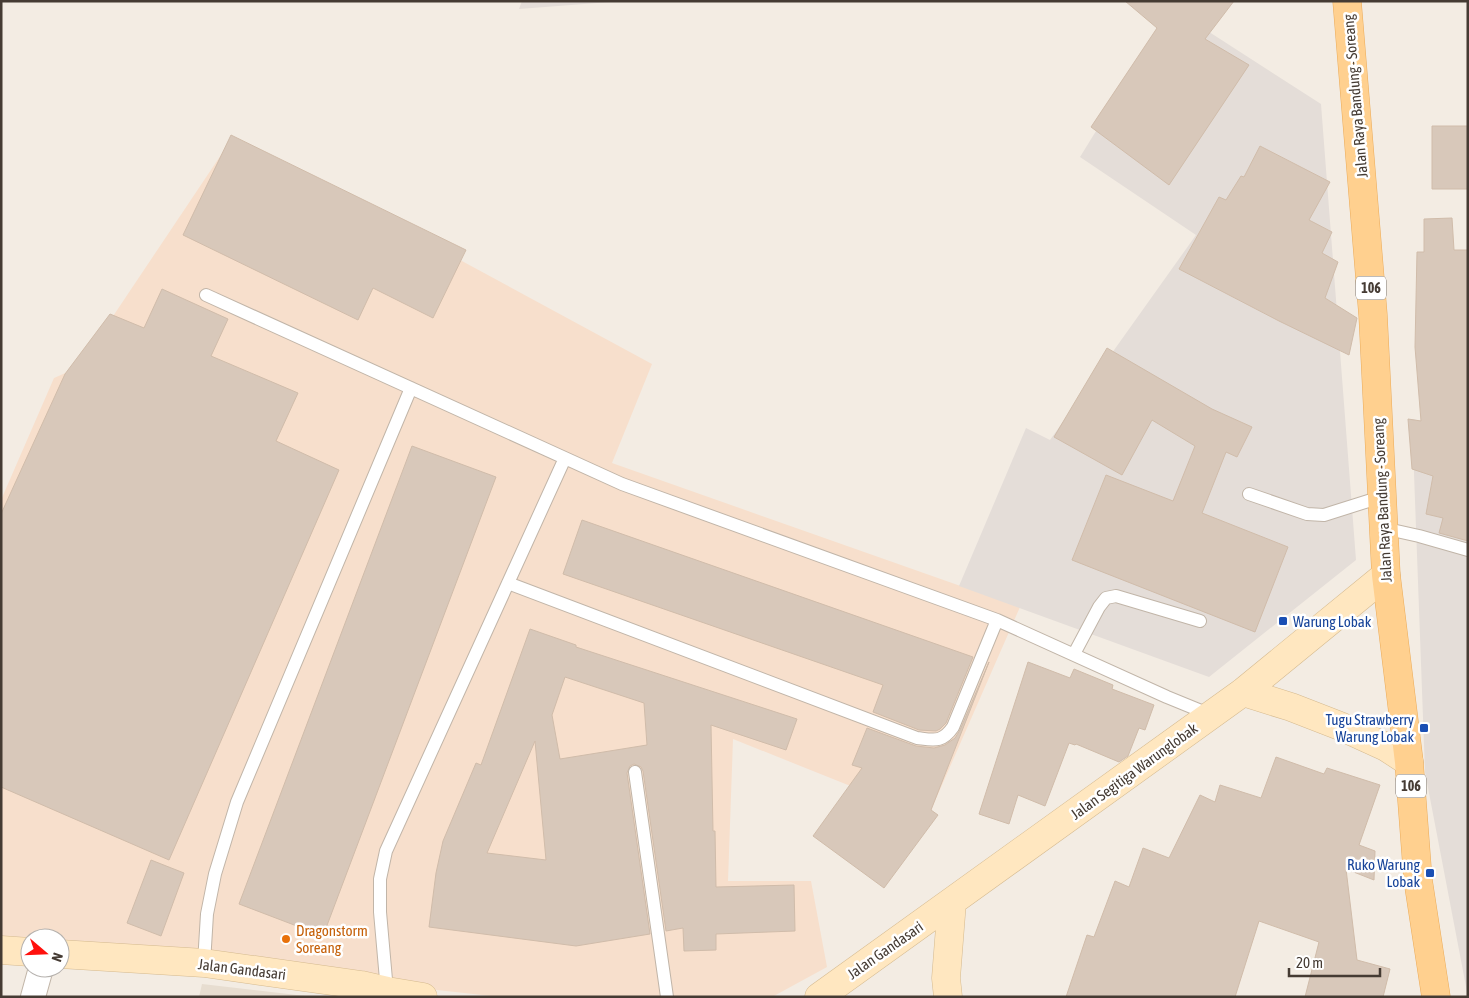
<svg xmlns="http://www.w3.org/2000/svg" width="1469" height="998" font-family="'Asap Condensed',sans-serif">
<rect width="100%" height="100%" fill="#f3ece3"/>
<path fill="#e7ddd0" d="M 202,984 L 314,997 L 199,997 Z"/>
<path fill="#f7dfcc" d="M 233,137 L 652,364 L 612,463 L 1020,607 L 928,817 L 733,739 L 728,881 L 811,881 L 827,967 L 772,997 L 500,997 L 60,948 L 60,938 L 30,938 L 30,944 L 1,941 L 1,500 L 54,378 L 79,367 Z"/>
<path fill="#e4ddd8" d="M 522,1 L 623,1 L 519,9 Z
M 1172,8 L 1321,104 L 1356,560 L 1209,677 L 959,586 L 1026,428 L 1050,440 L 1196,235 L 1080,157 Z
M 1412,419 L 1468,431 L 1468,997 L 1425,772 Z"/>
<path fill="#d8c8ba" stroke="#d0bcaa" fill-rule="evenodd" d="M 1125,1 L 1234,1 L 1205,39 L 1249,65 L 1169,185 L 1091,127 L 1157,28 Z
M 1432,126 L 1468,126 L 1468,189 L 1432,189 Z
M 231,135 L 466,250 L 433,318 L 373,288 L 358,320 L 183,235 Z
M 1260,146 L 1330,182 L 1309,220 L 1332,232 L 1322,253 L 1338,262 L 1325,298 L 1357,318 L 1349,355 L 1279,321 L 1179,269 L 1219,197 L 1226,200 L 1241,176 L 1244,177 Z
M 1452,218 L 1454,250 L 1468,250 L 1468,541 L 1439,533 L 1443,518 L 1426,514 L 1433,476 L 1412,469 L 1408,419 L 1421,421 L 1415,347 L 1417,252 L 1424,252 L 1424,219 Z
M 162,289 L 228,319 L 211,356 L 298,393 L 276,441 L 339,470 L 169,860 L 1,787 L 1,514 L 65,374 L 110,314 L 144,328 Z
M 1107,348 L 1212,409 L 1252,427 L 1237,457 L 1226,452 L 1202,513 L 1288,547 L 1255,632 L 1072,560 L 1106,475 L 1173,501 L 1195,446 L 1152,420 L 1122,475 L 1054,437 Z
M 412,446 L 496,477 L 323,936 L 239,904 Z
M 582,520 L 973,657 L 946,723 L 940,729 L 936,731 L 919,730 L 873,712 L 883,685 L 563,574 Z
M 530,629 L 576,645 L 576,647 L 797,719 L 786,750 L 711,725 L 713,831 L 715,831 L 716,887 L 794,885 L 795,931 L 716,934 L 716,950 L 684,951 L 683,928 L 666,931 L 643,771 L 641,767 L 634,764 L 630,766 L 627,773 L 650,934 L 576,946 L 429,927 L 436,873 L 443,841 L 476,763 L 481,765 ZM 565,677 L 644,703 L 647,745 L 560,759 L 552,715 ZM 535,741 L 546,860 L 487,853 Z
M 989,662 L 931,810 L 938,815 L 884,888 L 813,836 L 862,768 L 852,765 L 867,728 L 916,746 L 934,748 L 945,745 L 955,738 L 960,730 Z
M 1028,662 L 1070,678 L 1074,669 L 1113,685 L 1112,689 L 1154,705 L 1145,730 L 1139,728 L 1128,756 L 1119,762 L 1076,744 L 1075,745 L 1069,743 L 1045,806 L 1018,795 L 1009,824 L 979,814 Z
M 1276,757 L 1324,774 L 1327,768 L 1380,785 L 1359,845 L 1375,851 L 1374,880 L 1346,869 L 1357,960 L 1390,969 L 1383,997 L 1305,997 L 1319,942 L 1259,921 L 1235,997 L 1066,997 L 1087,935 L 1094,937 L 1115,881 L 1129,887 L 1143,848 L 1169,858 L 1200,795 L 1215,802 L 1220,785 L 1261,798 Z
M 151,860 L 184,873 L 161,936 L 127,923 Z"/>
<g fill="none" stroke-linecap="round" stroke-linejoin="round">
<g stroke="#c1b5a8" stroke-width="14">
<path id="lane" d="M 206,295 L 622,484 L 997,620 L 1167,697 L 1211,715
M 1249,494 L 1307,514 L 1324,515 L 1381,497
M 1383,528 L 1419,536 L 1468,550
M 508,583 L 917,738 C 934,740 942,743 953,727 L 997,620
M 1074,654 L 1099,607 L 1106,598 L 1116,596 L 1200,621
M 635,772 L 667,997
M 204,963 L 207,914 L 215,874 L 237,802 L 411,388
M 387,991 L 380,912 L 380,879 L 386,851 L 565,458"/>
</g>
<g stroke="#c1b5a8" stroke-width="26">
<path id="street" d="M 33,997 L 41,968"/>
</g>
<g stroke="#d5ba8f" stroke-width="29">
<path id="secondary" d="M 1243,692 L 1291,707 L 1340,726 L 1386,747 L 1409,762
M 1,950 L 30,952
M 60,954 L 204,963 L 361,985 L 387,991 L 423,997
M 819,997 L 1243,692 L 1386,575
M 948,997 L 946,978 L 952,902"/>
</g>
<g stroke="#ebab59" stroke-width="29">
<path id="primary" d="M 1347,1 L 1373,315 L 1386,575 L 1409,762 L 1418,880 L 1436,997"/>
</g>
<use href="#lane" stroke="#fff" stroke-width="12"/>
<use href="#street" stroke="#fff" stroke-width="24"/>
<use href="#secondary" stroke="#ffe7c0" stroke-width="28"/>
<use href="#primary" stroke="#ffd08f" stroke-width="28"/>
</g>
<g fill="#1a4fb4" stroke="#fff" stroke-width="2">
<rect x="1278" y="616" width="10" height="10" rx="2.5"/>
<rect x="1419" y="723" width="10" height="10" rx="2.5"/>
<rect x="1425" y="868" width="10" height="10" rx="2.5"/>
</g>
<circle fill="#e8710a" stroke="#fff" stroke-width="2" cx="286" cy="939" r="5"/>
<g text-anchor="middle" dominant-baseline="central" stroke-width="5" stroke-linejoin="round" paint-order="stroke">
<g fill="#fff" stroke="#7d7670" stroke-width="1">
<rect x="1356" y="276.5" width="30" height="23" rx="4"/>
<rect x="1396" y="774.5" width="30" height="23" rx="4"/>
</g>
<g font-size="14" font-weight="bold" fill="#453b33">
<text x="1371" y="288">106</text>
<text x="1411" y="786">106</text>
</g>
<g font-size="15" fill="#453b33" stroke="#fff">
<text transform="translate(1355 96) rotate(-95)">Jalan Raya Bandung - Soreang</text>
<text transform="translate(1382 500) rotate(-93)">Jalan Raya Bandung - Soreang</text>
<text transform="translate(1134 771) rotate(-36)">Jalan Segitiga Warunglobak</text>
<text transform="translate(885 950) rotate(-35)">Jalan Gandasari</text>
<text transform="translate(242 969) rotate(7)">Jalan Gandasari</text>
</g>
<g font-size="15" fill="#164399" stroke="#fff" text-anchor="end">
<text x="1293" y="621" text-anchor="start">Warung Lobak</text>
<text x="1414" y="719">Tugu Strawberry<tspan x="1414" dy="17">Warung Lobak</tspan></text>
<text x="1420" y="864">Ruko Warung<tspan x="1420" dy="17">Lobak</tspan></text>
</g>
<g font-size="15" fill="#c56008" stroke="#fff" text-anchor="start">
<text x="296" y="930">Dragonstorm<tspan x="296" dy="17">Soreang</tspan></text>
</g>
</g>
<rect width="1469" height="998" fill="none" stroke="#453b33" stroke-width="5"/>
<g transform="translate(45 953) rotate(109)"><circle r="24" fill="#ffffff" stroke="#b5b1ad"/>
<path d="M0-4L9 19L0 12L-9 19Z" fill="#ff110d"/>
<text y="-8" font-size="14" font-weight="bold" text-anchor="middle" fill="#453b33">N</text>
</g>
<path d="M1289 968v8h91v-8" fill="none" stroke="#453b33" stroke-width="2.5"/>
<text x="1296" y="968" font-size="15" fill="#453b33" stroke="#ffffff" stroke-width="4" paint-order="stroke">20 m</text>
</svg>
